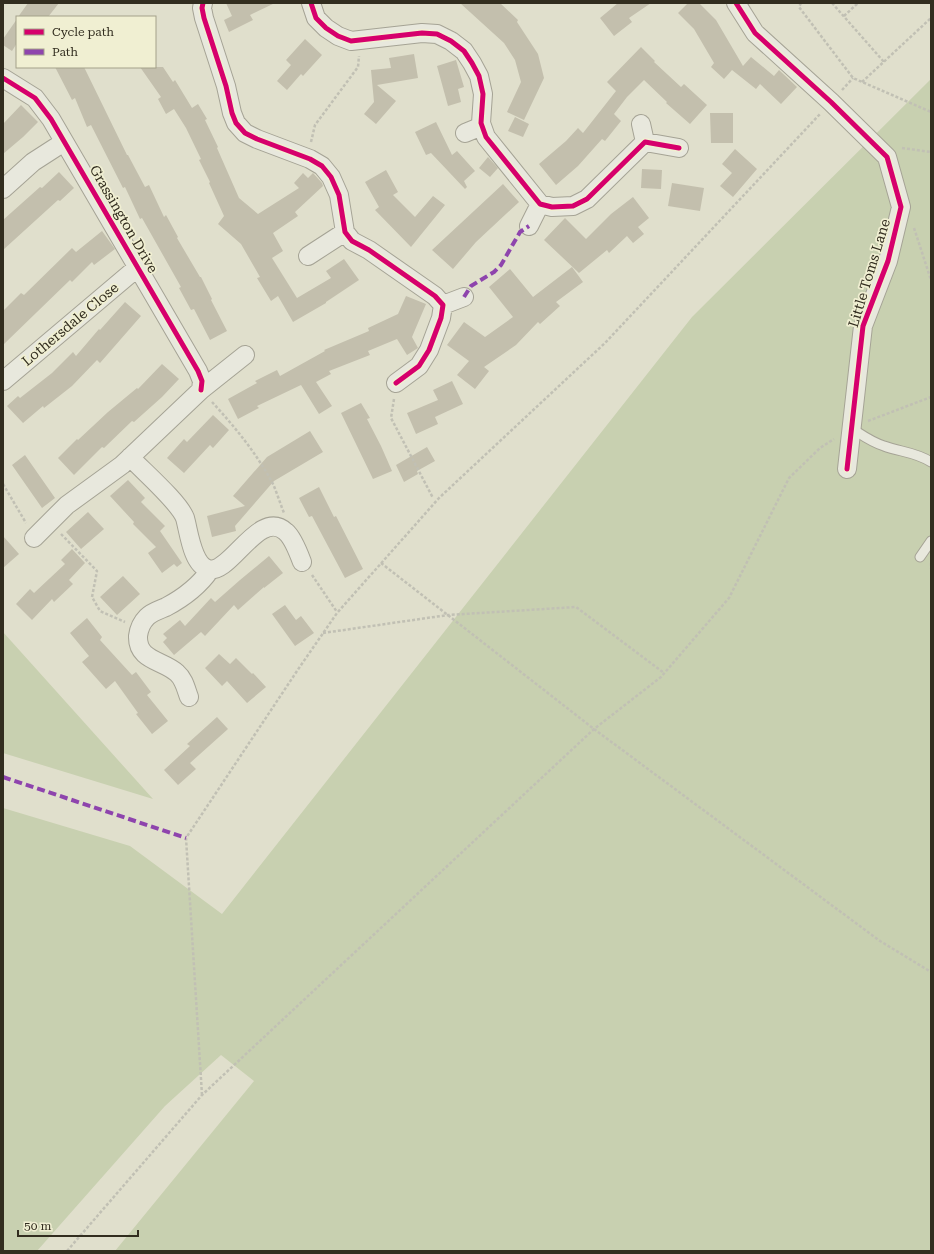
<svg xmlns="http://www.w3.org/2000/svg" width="934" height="1254" font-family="'Roboto Serif',serif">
<rect width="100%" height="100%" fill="#e0dfcc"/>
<path fill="#c8d0b0" d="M 931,79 L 931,1251 L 115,1251 L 254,1081 L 221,1055 L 165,1106 L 37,1251 L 3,1251 L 3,808 L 130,846 L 222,914 L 692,317 Z
M 3,632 L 153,799 L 3,753 Z"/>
<path fill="#c3bfad" d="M 28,3 L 59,3 L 48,17 L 18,17 Z
M 226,3 L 275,3 L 250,15 L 253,20 L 229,32 L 224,20 L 232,16 Z
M 460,3 L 500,3 L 518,20 L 517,22 L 538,54 L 544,78 L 524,120 L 507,112 L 521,82 L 515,60 L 504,43 Z
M 618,3 L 651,3 L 629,18 L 632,22 L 614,36 L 600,18 Z
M 688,3 L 699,3 L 716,20 L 743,66 L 751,57 L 774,76 L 779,70 L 797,87 L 781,104 L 760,84 L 756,89 L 732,70 L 724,79 L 711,67 L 714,63 L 694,29 L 678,13 Z
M 17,19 L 17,43 L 12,51 L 3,45 L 3,39 Z
M 305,39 L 322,55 L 303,76 L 301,74 L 287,90 L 277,81 L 291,65 L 286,60 Z
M 641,47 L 655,61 L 654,62 L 681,87 L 684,84 L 707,105 L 690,124 L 666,103 L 667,102 L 644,80 L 627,97 L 614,114 L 621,121 L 605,141 L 602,139 L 578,166 L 556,185 L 539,164 L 566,141 L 578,128 L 583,133 L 616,91 L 607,82 Z
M 414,54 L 418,78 L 377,85 L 396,101 L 376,124 L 364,114 L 374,102 L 371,70 L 391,68 L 389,58 Z
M 456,60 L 464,87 L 458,89 L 461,102 L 448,106 L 437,66 Z
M 55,67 L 84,67 L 127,155 L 128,155 L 145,187 L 149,185 L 164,217 L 166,215 L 178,237 L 177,238 L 200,277 L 201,277 L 212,299 L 211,300 L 227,331 L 210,340 L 194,309 L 191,310 L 179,288 L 181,287 L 142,218 L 140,219 L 125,187 L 123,188 L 91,125 L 87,127 L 75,98 L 72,100 Z
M 140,67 L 163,67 L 173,82 L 175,80 L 192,108 L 198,104 L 207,119 L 205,120 L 218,147 L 217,148 L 239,198 L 258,214 L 299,188 L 294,183 L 303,173 L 308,178 L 313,173 L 322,183 L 323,186 L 295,212 L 298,216 L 273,233 L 283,251 L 272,258 L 297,298 L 331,278 L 326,271 L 344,259 L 359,280 L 326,302 L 326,303 L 293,322 L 278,296 L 271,301 L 257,278 L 260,277 L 241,244 L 218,224 L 224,216 L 209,183 L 210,182 L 199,160 L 201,159 L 186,128 L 174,109 L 166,114 L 158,99 L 161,97 Z
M 21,105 L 38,122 L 23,137 L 3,154 L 3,124 Z
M 710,113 L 733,113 L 733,143 L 711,143 Z
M 515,117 L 529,124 L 523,137 L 508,131 Z
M 436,122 L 452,155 L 457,151 L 475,171 L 464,181 L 467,187 L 465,189 L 431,153 L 426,155 L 415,132 Z
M 735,149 L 757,169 L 733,197 L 720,186 L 732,173 L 722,164 Z
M 488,157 L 498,168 L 490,177 L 479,168 Z
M 642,169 L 662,170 L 661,189 L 641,188 Z
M 386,170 L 398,192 L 393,195 L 415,217 L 433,196 L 445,205 L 411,247 L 375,210 L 379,207 L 365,182 Z
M 59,172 L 74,188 L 60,201 L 58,200 L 3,250 L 3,220 L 40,187 L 42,188 Z
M 672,183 L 704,188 L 700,211 L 668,206 Z
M 503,184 L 519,202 L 476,242 L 453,269 L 432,250 Z
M 633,197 L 649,218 L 638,227 L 644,234 L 633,243 L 627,236 L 609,253 L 607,250 L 579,273 L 544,240 L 565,218 L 586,239 L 611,214 Z
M 102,231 L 115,249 L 94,265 L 92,262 L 72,282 L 70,280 L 3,345 L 3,311 L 21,293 L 24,295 L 72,248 L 76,252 Z
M 572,267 L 583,282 L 556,302 L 560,306 L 540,324 L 538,322 L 516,345 L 484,367 L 489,371 L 475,389 L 457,375 L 469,361 L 447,345 L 464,322 L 485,337 L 513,317 L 489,287 L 510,269 L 533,297 Z
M 406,296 L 426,304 L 412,337 L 418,348 L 407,355 L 397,339 L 368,351 L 370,355 L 329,371 L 331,374 L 316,382 L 332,406 L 319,414 L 301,385 L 257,406 L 259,408 L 238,419 L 228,399 L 257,383 L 255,381 L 277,370 L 280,376 L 325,351 L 324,350 L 369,331 L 368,328 L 398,314 Z
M 125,302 L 141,316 L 100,363 L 97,360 L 72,386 L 44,408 L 43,406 L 23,423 L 7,406 L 18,396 L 20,398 L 52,373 L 73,352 L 76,356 L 99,329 L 100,330 Z
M 162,364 L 179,379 L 162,397 L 134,422 L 132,421 L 104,448 L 102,447 L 74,475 L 58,458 L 77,439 L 78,440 L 108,412 L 137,388 L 138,389 Z
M 452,381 L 463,404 L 435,417 L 438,424 L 416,434 L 407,413 L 438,400 L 433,390 Z
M 361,403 L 370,418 L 367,419 L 381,446 L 392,471 L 373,479 L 341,413 Z
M 213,415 L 229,430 L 213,448 L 210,445 L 184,473 L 167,458 L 184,439 L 187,442 Z
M 310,431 L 323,452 L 274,481 L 235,526 L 236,531 L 212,537 L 207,516 L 245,506 L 233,496 L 267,457 Z
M 427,447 L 435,461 L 417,471 L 418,474 L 404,482 L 396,465 Z
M 25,455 L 55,498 L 42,508 L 12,465 Z
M 128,480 L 145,498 L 141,502 L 165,526 L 160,531 L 182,563 L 177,567 L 174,564 L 162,573 L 148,553 L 156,547 L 133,524 L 134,522 L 110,496 Z
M 319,487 L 334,517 L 336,516 L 363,569 L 345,578 L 312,516 L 309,517 L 299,498 Z
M 88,512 L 104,529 L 81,549 L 66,532 Z
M 3,536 L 19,554 L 3,568 Z
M 72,549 L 85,563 L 69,580 L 73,584 L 54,602 L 52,599 L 32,620 L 16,604 L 30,589 L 34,593 L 65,564 L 61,560 Z
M 269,556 L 283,573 L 264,588 L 264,587 L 238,610 L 234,605 L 205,636 L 201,632 L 174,655 L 163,642 L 167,638 L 163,634 L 180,620 L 185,626 L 211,598 L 215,602 L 240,580 Z
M 123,576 L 140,594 L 117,615 L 100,597 Z
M 285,605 L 296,620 L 301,616 L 314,633 L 295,646 L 272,614 Z
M 87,618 L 102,637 L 100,640 L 132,675 L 136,672 L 151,692 L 147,695 L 168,721 L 152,734 L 136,714 L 138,713 L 115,681 L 106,689 L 82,662 L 89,656 L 70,633 Z
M 219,654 L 230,664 L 236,658 L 252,674 L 253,673 L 266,687 L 247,703 L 227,681 L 222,686 L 205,668 Z
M 217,717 L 228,729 L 190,763 L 196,769 L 178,785 L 164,770 L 190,746 L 187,744 Z"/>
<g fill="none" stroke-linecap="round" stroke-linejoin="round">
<g stroke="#a5a395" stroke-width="11">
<path id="service" d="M 851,428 C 862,435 871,442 884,446 C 900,452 916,452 931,462
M 920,557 L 931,541"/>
</g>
<g stroke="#a5a395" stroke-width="20">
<path id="minor" d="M 203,3 L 202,8 L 204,18 L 226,86 L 232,113 L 236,123 L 245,133 L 257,139 L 310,159 L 322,166 L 331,177 L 339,195 L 345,232 L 352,241 L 369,250 L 435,296 L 443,305 L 441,318 L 429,350 L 419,366 L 396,383
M 311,3 L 316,18 L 326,28 L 338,36 L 351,41 L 422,33 L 437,34 L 451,41 L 464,51 L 472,63 L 479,76 L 483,94 L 481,123 L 486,137 L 540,204 L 552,207 L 573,206 L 587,199 L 645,142 L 679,148
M 736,3 L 755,33 L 831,102 L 887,157 L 901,207 L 888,261 L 863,326 L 847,469
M 3,78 L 35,98 L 51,119 L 198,371 L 202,381 L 201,390
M 641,124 L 645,142
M 465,133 L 482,126
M 3,189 L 33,162 L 64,142
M 529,226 L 540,204
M 308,256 L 345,232
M 443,305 L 464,297
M 3,381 L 138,267
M 130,457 C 143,471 179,502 185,518 C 189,532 192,564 208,569 C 230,576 259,507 286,532 C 292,537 299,554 302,562
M 34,538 L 67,505 L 122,465 L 201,390 L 245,355
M 189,697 C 186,689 184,679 177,673 C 163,660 137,661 138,636 C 139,628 142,622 147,617 C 152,612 159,610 166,607 C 183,598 199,586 210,570"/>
</g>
<path stroke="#c1c0b4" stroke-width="2.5" stroke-dasharray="3 2" stroke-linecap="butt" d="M 801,3 L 799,7 L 853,78 L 931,112
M 832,3 L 884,62
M 844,16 L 858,3
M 862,82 L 931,18
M 842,90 L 853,78
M 311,142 L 315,125 L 358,67 L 359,56
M 902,148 L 931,152
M 914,228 L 931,280
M 394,399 L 391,418 L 433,498
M 212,402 C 235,427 257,454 273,484 C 277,493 280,503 284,513
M 868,421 L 931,397
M 3,484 L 26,523
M 61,534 L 97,571 L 92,597 L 100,611 L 125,622
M 381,563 L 594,729 L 880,941 L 931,972
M 931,563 L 931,569
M 312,575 L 337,612
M 323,633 L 448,615 L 576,607 L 664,673
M 202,1095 L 186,838 L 299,668 L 337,613 L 439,498 L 605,343 L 820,114
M 67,1251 L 202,1095 L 594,729 L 661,677 L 729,598 L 789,478 L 820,448 L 834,439"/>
<use href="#service" stroke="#e8e8dd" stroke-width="9"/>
<use href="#minor" stroke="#e8e8dd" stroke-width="18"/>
<path stroke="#8e44ad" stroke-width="4" stroke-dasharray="8 4" stroke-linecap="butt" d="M 464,297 L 471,286 L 494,272 L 501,265 L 520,232 L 529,226
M 3,777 L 186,838"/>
<g stroke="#f0efd2" stroke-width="8">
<path id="cycleway" d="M 203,3 L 202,8 L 204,18 L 226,86 L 232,113 L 236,123 L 245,133 L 257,139 L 310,159 L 322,166 L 331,177 L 339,195 L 345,232 L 352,241 L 369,250 L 435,296 L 443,305 L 441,318 L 429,350 L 419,366 L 396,383
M 311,3 L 316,18 L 326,28 L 338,36 L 351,41 L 422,33 L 437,34 L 451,41 L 464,51 L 472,63 L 479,76 L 483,94 L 481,123 L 486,137 L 540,204 L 552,207 L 573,206 L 587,199 L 645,142 L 679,148
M 736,3 L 755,33 L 831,102 L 887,157 L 901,207 L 888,261 L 863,326 L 847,469
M 3,78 L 35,98 L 51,119 L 198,371 L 202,381 L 201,390"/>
</g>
<use href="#cycleway" stroke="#d6006c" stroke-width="5"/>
</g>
<g text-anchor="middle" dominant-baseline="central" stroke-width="3.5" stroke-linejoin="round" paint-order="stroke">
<g font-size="14" fill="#322d1f" stroke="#f0efd2">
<text transform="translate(124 219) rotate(60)">Grassington Drive</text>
<text transform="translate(869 273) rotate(-73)">Little Toms Lane</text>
<text transform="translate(70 324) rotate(-40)">Lothersdale Close</text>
</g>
</g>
<rect width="934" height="1254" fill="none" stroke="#322d1f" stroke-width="8"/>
<rect x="16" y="16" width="140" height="52" fill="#f0efd2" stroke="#a4a18a"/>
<rect x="24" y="29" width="20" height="6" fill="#d6006c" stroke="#a4a18a"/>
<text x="52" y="36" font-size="12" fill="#322d1f">Cycle path</text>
<rect x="24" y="49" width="20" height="6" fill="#8e44ad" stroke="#a4a18a"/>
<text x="52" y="56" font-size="12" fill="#322d1f">Path</text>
<path d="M18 1230v6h120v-6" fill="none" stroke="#322d1f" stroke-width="2"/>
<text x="24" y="1230" font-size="12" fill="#322d1f" stroke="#f0efd2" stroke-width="3" paint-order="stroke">50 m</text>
</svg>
